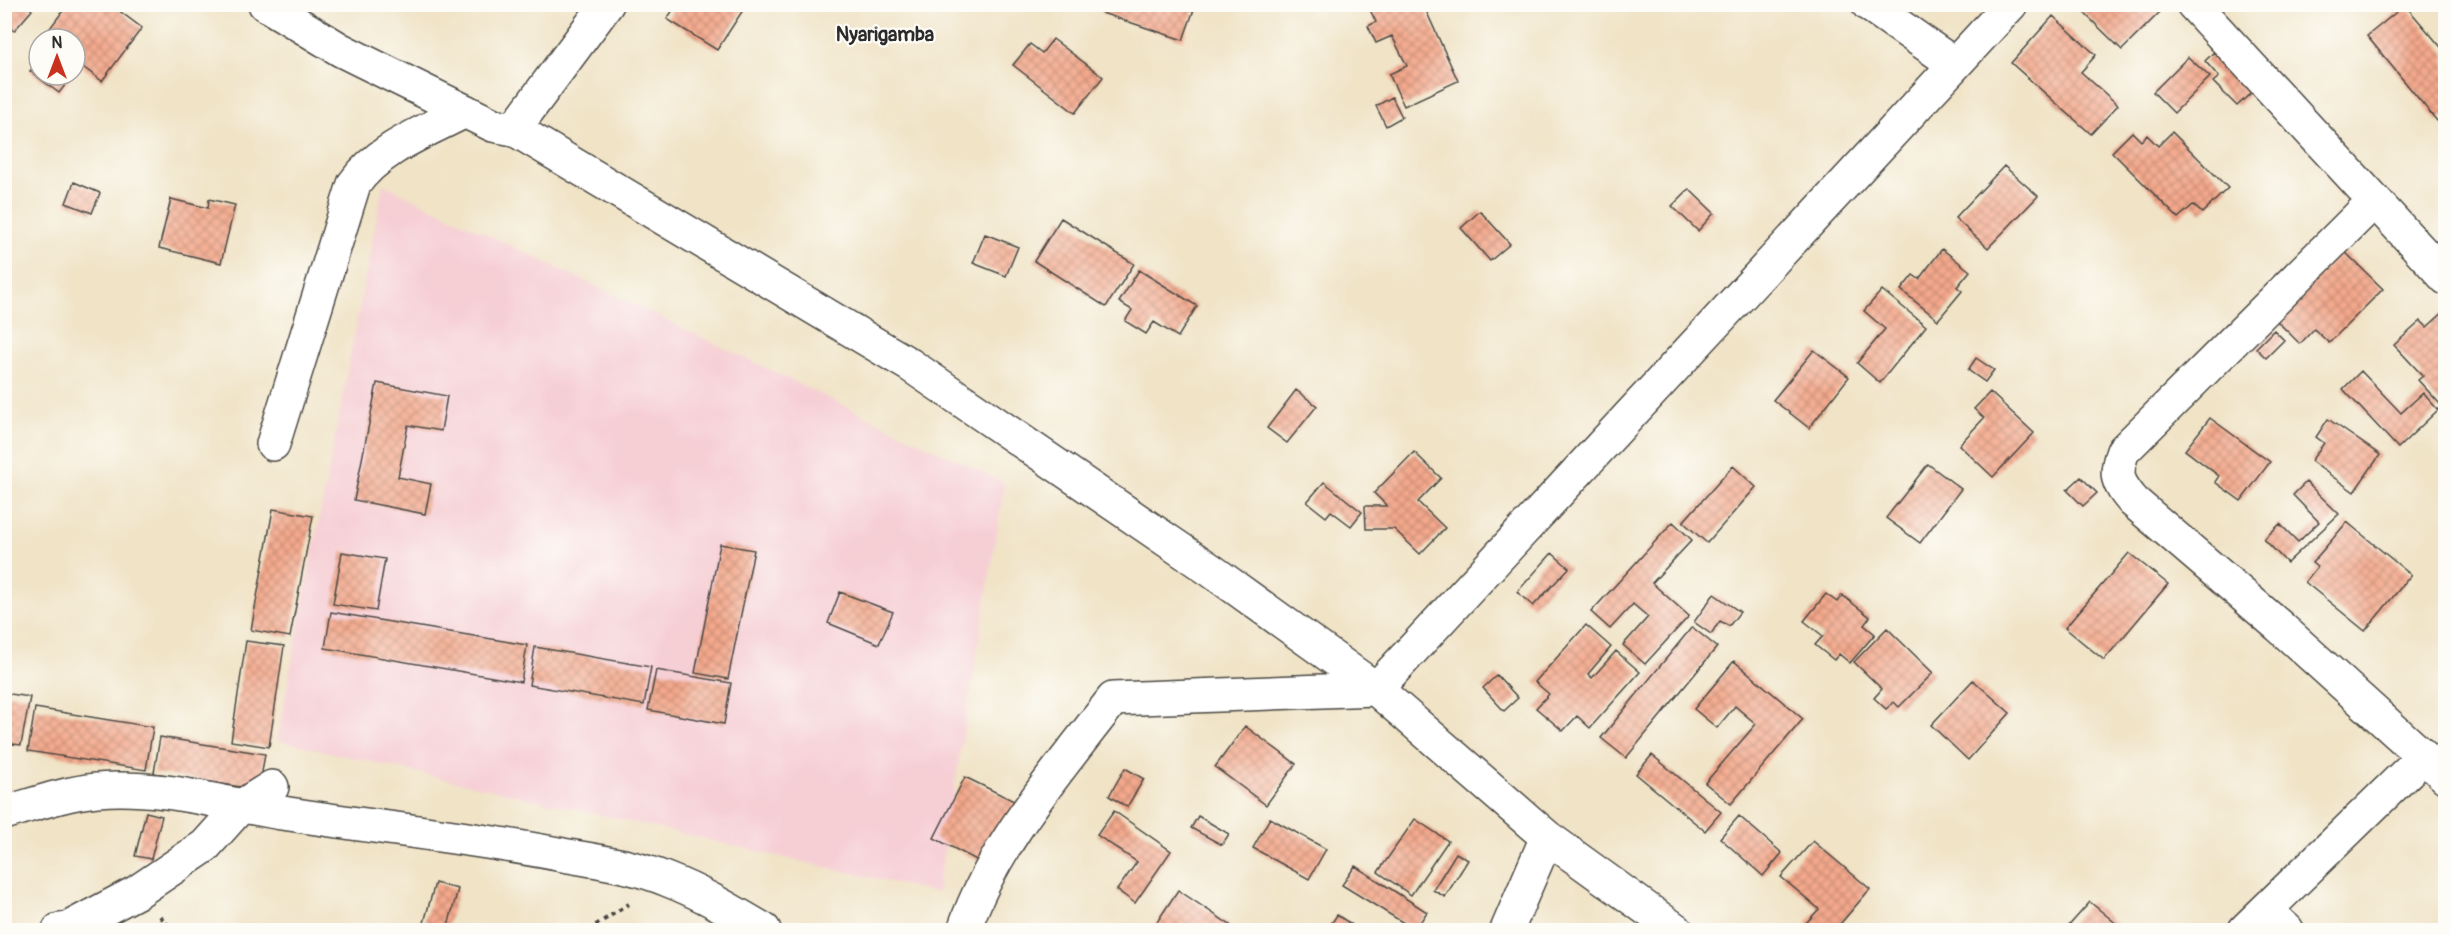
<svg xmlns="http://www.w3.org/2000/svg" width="2450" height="935" font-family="Pangolin,sans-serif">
<defs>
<pattern id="building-cross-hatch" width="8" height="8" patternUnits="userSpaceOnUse" patternTransform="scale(1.5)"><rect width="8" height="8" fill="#f4a98c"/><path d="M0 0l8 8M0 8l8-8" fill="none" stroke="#c68a73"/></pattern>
</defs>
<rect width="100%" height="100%" fill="#fdfcf7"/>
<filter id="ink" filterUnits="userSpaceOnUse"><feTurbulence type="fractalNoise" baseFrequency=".0167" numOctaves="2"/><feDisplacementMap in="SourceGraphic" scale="12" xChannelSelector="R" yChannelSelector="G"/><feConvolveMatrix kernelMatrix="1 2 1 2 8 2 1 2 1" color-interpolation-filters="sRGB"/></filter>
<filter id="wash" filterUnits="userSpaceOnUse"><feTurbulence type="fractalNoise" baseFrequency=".008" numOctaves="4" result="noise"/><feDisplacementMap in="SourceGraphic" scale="24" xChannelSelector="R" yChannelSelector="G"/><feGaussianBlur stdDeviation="1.35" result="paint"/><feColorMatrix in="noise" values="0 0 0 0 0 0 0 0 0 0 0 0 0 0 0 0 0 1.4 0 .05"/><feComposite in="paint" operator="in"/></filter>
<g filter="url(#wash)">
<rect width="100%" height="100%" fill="#f0e3c6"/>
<path fill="#f6cfd5" d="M 383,184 L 1005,483 L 937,893 L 277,740 Z"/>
<g id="blocks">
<path fill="url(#building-cross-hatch)" d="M 4,4 L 25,4 L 32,10 L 14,31 L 4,22 Z
M 68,4 L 110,4 L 142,28 L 102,81 L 80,65 L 75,72 L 75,39 L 42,39 Z
M 665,4 L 747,4 L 717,50 L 667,19 L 673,10 Z
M 1105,4 L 1196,4 L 1183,40 L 1102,13 Z
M 1384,4 L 1423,4 L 1458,81 L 1404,106 L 1389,74 L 1407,66 L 1392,36 L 1376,43 L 1368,26 L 1376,22 L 1370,10 Z
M 2075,4 L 2157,4 L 2162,10 L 2122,50 Z
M 2405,5 L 2446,53 L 2446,114 L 2437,121 L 2367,36 Z
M 2053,16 L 2096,55 L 2081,72 L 2118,105 L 2091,134 L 2011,63 Z
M 1053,39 L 1103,77 L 1075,113 L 1013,65 L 1030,44 L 1042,53 Z
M 2214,52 L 2252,92 L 2237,106 L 2213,82 L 2219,77 L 2205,61 Z
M 2188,57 L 2210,77 L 2174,113 L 2153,92 Z
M 39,59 L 39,75 L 73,75 L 59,93 L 30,71 Z
M 1392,97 L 1402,117 L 1386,126 L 1376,106 Z
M 2132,132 L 2141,141 L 2147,135 L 2158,146 L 2172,132 L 2228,188 L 2202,213 L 2193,205 L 2178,218 L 2112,152 Z
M 2004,166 L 2038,196 L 1988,248 L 1955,218 Z
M 74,182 L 100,193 L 92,213 L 66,203 Z
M 1689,189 L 1714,213 L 1698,231 L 1672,206 Z
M 171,199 L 208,208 L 209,199 L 235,205 L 221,263 L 159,248 Z
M 1480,211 L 1510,244 L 1490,261 L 1461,228 Z
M 1061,218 L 1134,264 L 1106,307 L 1034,261 Z
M 985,234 L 1018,247 L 1006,276 L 973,263 Z
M 1942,249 L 1970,271 L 1957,287 L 1962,291 L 1938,320 L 1901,290 L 1913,275 L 1919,279 Z
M 2343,250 L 2383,289 L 2329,343 L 2314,329 L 2300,344 L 2275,319 Z
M 1139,270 L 1197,306 L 1178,337 L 1154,322 L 1146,334 L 1125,321 L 1132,310 L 1119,302 Z
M 1882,290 L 1926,326 L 1880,383 L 1857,363 L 1885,329 L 1864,311 Z
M 2446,310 L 2446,399 L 2440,404 L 2418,380 L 2423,376 L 2394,345 L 2421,321 L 2427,327 Z
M 2274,330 L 2284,340 L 2266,358 L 2256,348 Z
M 1814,350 L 1849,377 L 1809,428 L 1773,400 Z
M 1976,358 L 1994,370 L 1985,382 L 1968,370 Z
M 2361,371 L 2401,413 L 2423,393 L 2438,410 L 2398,448 L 2343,389 Z
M 377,383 L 447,396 L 441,431 L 408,425 L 398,477 L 431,484 L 425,514 L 354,500 Z
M 1296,390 L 1317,406 L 1287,443 L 1267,428 Z
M 1990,392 L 2034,433 L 1993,477 L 1959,445 L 1984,418 L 1974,409 Z
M 2210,418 L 2270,462 L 2241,501 L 2215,482 L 2219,476 L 2185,450 Z
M 2328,419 L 2380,455 L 2354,492 L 2311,461 L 2324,443 L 2316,437 Z
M 1414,452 L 1441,478 L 1418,502 L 1445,528 L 1420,554 L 1394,529 L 1366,529 L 1365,506 L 1387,506 L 1374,493 Z
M 1928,464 L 1961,489 L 1920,543 L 1886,518 Z
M 1733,466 L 1756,487 L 1707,543 L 1683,522 Z
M 2081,477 L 2097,493 L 2083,506 L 2067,490 Z
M 1324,482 L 1362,512 L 1351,526 L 1331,511 L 1326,517 L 1307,502 Z
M 2306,482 L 2339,514 L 2287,563 L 2264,539 L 2280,524 L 2298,542 L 2319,522 L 2293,495 Z
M 273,509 L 313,516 L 290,637 L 251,630 Z
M 1673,522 L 1692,540 L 1652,583 L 1689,616 L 1645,664 L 1623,645 L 1648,617 L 1633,604 L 1610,629 L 1591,612 Z
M 2347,522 L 2411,575 L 2365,631 L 2305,582 L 2317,567 L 2312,563 Z
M 720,544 L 754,550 L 728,679 L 695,673 Z
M 342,552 L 385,559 L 376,611 L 333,604 Z
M 1552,553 L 1569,568 L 1533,606 L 1517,592 Z
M 2129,553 L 2168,584 L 2104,660 L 2065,628 Z
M 840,592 L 893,612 L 879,644 L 828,623 Z
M 1714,594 L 1740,612 L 1729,626 L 1720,621 L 1711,634 L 1694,622 Z
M 1826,594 L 1837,602 L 1842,595 L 1870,617 L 1864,625 L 1875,634 L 1850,663 L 1839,654 L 1834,660 L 1815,645 L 1823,636 L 1804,621 Z
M 331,612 L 527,645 L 521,682 L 325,648 Z
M 1586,625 L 1611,647 L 1588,674 L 1592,678 L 1616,651 L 1640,672 L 1590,728 L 1577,716 L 1563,731 L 1536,708 L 1549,694 L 1535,682 Z
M 1692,627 L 1717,647 L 1626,758 L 1601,738 Z
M 1887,628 L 1933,673 L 1899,707 L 1894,702 L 1886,709 L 1874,698 L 1882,689 L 1854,662 Z
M 246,641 L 284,646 L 269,747 L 231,741 Z
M 535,647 L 651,667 L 644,705 L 529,685 Z
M 1734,661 L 1803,719 L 1731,804 L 1705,783 L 1756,724 L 1735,706 L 1717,728 L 1694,709 Z
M 656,670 L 731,683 L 724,724 L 648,710 Z
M 1497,675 L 1518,698 L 1504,711 L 1483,688 Z
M 1973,680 L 2010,713 L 1968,760 L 1931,725 Z
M 4,693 L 30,697 L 21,745 L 4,743 Z
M 35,708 L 153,727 L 146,770 L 28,751 Z
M 1245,726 L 1296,764 L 1266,805 L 1215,767 Z
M 160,737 L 265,754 L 259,790 L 154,773 Z
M 1652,755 L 1721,812 L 1705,831 L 1636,774 Z
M 1125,768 L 1144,779 L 1127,807 L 1109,796 Z
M 965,777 L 1018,803 L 986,865 L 934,838 Z
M 1114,811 L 1171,851 L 1135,903 L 1117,890 L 1137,862 L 1097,835 Z
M 146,812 L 162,816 L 151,859 L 135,856 Z
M 1198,816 L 1229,834 L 1222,845 L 1191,828 Z
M 1739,816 L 1782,853 L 1763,876 L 1720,838 Z
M 1270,818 L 1326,849 L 1309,879 L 1253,848 Z
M 1415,819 L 1448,841 L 1411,895 L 1378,872 Z
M 1813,841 L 1870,889 L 1835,930 L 1815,930 L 1806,923 L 1819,909 L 1781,877 Z
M 1456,853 L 1468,860 L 1445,897 L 1433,890 Z
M 1355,866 L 1427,912 L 1415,930 L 1342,885 Z
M 435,883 L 458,889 L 447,930 L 422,930 Z
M 1178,890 L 1230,925 L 1226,930 L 1157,930 L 1153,928 Z
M 2090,902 L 2124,930 L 2065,930 Z
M 1337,915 L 1360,930 L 1327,930 Z"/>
</g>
</g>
<g filter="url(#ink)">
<use href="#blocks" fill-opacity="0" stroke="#494742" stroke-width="1.5"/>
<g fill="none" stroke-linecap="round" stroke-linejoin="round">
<g stroke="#494742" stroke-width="36">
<path id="minor" d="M 265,4 L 341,50 L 493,125 L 514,129 L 910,365 L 1212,571 L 1376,689 L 1547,837 L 1676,930
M 1868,4 L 1954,64
M 2193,4 L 2446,278
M 514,129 L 607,4
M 2374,201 L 2123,451 C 2114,475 2117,482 2133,501 L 2279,626 L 2446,777
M 273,444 L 354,184 C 379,148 427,131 465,111
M 4,813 C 35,804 65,793 97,790 C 162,784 226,805 289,814 C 380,828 472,837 563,855 C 598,861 635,866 668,880 C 702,893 733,912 764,930
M 2266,911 L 2287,930
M 59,930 L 67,929 L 137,892 L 205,846 L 240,807 L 272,787
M 964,930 C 994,843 1058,771 1113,699 L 1376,689 L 2011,4
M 1507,930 L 1547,837
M 2245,930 L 2423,757"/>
</g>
<path stroke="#494742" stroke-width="4" stroke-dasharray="4.5 4.5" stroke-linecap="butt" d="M 160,916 L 172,930
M 588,930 L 629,904"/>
<use href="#minor" stroke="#fff" stroke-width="33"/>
</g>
</g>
<g text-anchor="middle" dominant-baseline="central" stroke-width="4.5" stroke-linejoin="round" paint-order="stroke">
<g font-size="20" font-weight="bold" fill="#2b2b2b" stroke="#fdfcf7">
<text x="885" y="34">Nyarigamba</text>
</g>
</g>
<rect width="2450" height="935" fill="none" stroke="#fdfcf7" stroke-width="24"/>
<g transform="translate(57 57)"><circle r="28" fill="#fdfcf7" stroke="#a9a8a5" stroke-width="1.5"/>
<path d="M0-4.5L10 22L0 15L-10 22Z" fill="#c8321e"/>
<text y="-9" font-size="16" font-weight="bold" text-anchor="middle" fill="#2b2b2b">N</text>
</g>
</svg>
